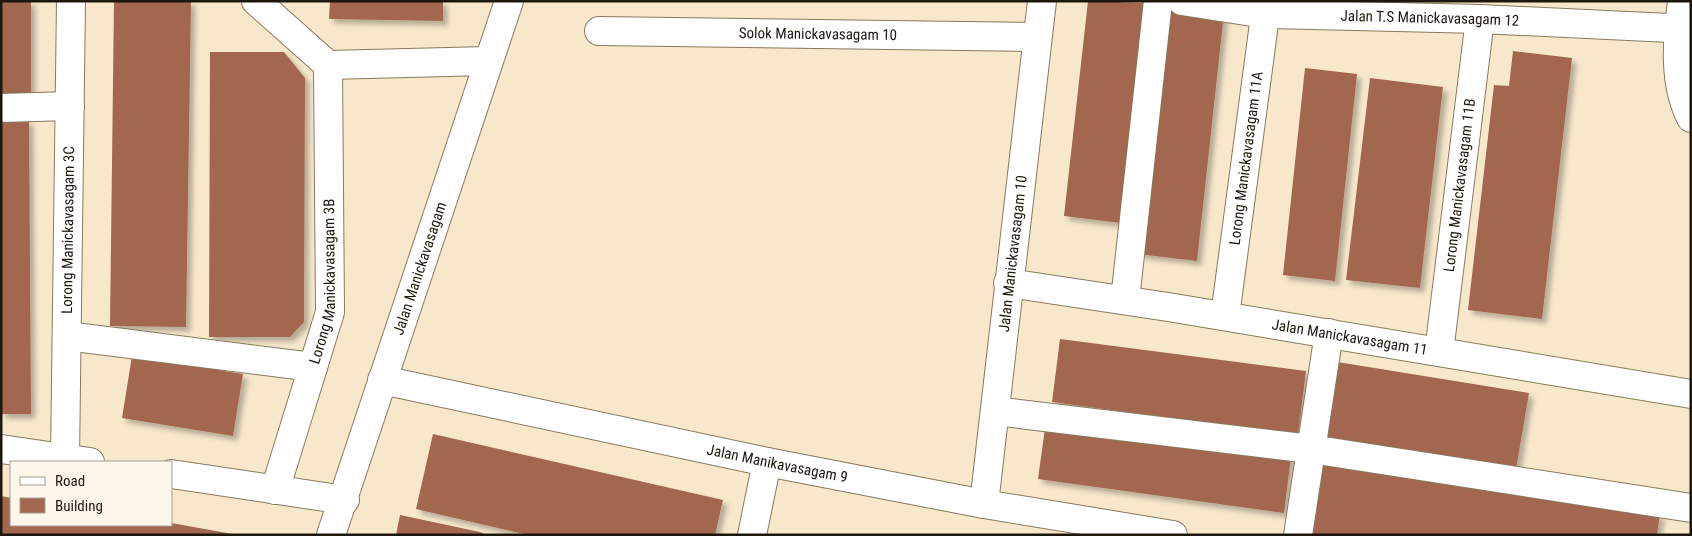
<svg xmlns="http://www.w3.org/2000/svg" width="1692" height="536" font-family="'Roboto Condensed',sans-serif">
<defs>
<filter id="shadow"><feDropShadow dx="4.5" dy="4.5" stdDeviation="2.5" flood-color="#0004"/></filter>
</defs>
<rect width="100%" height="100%" fill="#f7e8cb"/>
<path fill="#a3664f" filter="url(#shadow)" d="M 1,1 L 31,1 L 31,101 L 1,101 Z
M 114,1 L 191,1 L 186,327 L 110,326 Z
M 330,1 L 443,1 L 443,21 L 329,19 Z
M 1088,1 L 1145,3 L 1121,223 L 1064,216 Z
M 1165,6 L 1224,13 L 1197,261 L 1138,254 Z
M 1513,51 L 1572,58 L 1542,319 L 1468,310 L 1494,85 L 1509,86 Z
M 210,52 L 284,52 L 305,78 L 304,322 L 290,337 L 209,337 Z
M 1305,68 L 1357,74 L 1335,281 L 1283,275 Z
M 1370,78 L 1443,87 L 1420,288 L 1346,280 Z
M 1,120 L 29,120 L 31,414 L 1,414 Z
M 1060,339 L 1306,371 L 1298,435 L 1052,402 Z
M 132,356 L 243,374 L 233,436 L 122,418 Z
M 1331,361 L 1529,393 L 1515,475 L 1318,443 Z
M 1047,414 L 1292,449 L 1284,513 L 1038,479 Z
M 433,434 L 723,500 L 715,535 L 528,535 L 416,509 Z
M 1317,455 L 1660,514 L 1657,535 L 1303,535 Z
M 1,496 L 11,498 L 11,525 L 171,523 L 238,535 L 1,535 Z
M 400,515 L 480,532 L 487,535 L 396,535 Z"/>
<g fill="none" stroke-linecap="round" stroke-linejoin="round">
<g stroke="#877a5f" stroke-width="30">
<g id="minor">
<path d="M 256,1 L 328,65 L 488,61"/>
<path id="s1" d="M 1182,1 L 1265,14 L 1480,19 L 1691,29"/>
<path d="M 1682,1 C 1677,39 1673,83 1691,118"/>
<path id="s2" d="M 599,31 L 1037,37"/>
<path d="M 1,108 L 70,106"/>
<path id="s3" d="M 1008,283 L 1168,307 L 1691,394"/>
<path d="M 1125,300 L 1158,1"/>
<path id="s4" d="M 1225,316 L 1267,1"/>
<path d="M 67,336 L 313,367"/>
<path id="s5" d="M 1439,352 L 1480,19"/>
<path id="s6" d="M 382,380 L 767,462 L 984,504 L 1173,535"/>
<path d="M 995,411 L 1311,449 L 1691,508"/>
<path d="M 1,449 L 90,462"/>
<path id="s7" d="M 65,459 L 71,1"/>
<path d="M 171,474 L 345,500"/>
<path id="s8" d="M 275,490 L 330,312 L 328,65"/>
<path id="s9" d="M 984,504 L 1042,1"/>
<path id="s10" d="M 331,535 L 509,1"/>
<path d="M 752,535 L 767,462"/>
<path d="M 1298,535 L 1329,333"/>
</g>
</g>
<use href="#minor" stroke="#fff" stroke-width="28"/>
</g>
<g text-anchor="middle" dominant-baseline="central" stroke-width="4" stroke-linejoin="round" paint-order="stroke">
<g font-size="15" fill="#1d170d" stroke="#fcf6eb">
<text stroke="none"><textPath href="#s1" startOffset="249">Jalan T.S Manickavasagam 12</textPath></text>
<text stroke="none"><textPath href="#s2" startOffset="219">Solok Manickavasagam 10</textPath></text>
<text stroke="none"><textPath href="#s4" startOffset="159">Lorong Manickavasagam 11A</textPath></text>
<text stroke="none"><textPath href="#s5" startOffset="168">Lorong Manickavasagam 11B</textPath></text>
<text stroke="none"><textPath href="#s7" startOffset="229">Lorong Manickavasagam 3C</textPath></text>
<text stroke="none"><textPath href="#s9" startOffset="252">Jalan Manickavasagam 10</textPath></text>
<text stroke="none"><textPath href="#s10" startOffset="281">Jalan Manickavasagam</textPath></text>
<text stroke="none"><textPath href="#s8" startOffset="216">Lorong Manickavasagam 3B</textPath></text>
<text stroke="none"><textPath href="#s3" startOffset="346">Jalan Manickavasagam 11</textPath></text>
<text stroke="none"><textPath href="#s6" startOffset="404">Jalan Manikavasagam 9</textPath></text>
</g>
</g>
<rect width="1692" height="536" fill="none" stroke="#1d170d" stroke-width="5"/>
<rect x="10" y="461" width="162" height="65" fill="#fcf6eb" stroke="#a39d92"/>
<rect x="20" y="477" width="25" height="8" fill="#ffffff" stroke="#a39d92"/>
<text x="55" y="486" font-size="15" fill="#1d170d">Road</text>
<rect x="20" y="498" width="25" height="15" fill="#a3664f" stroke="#a39d92"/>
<text x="55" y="511" font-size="15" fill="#1d170d">Building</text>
</svg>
